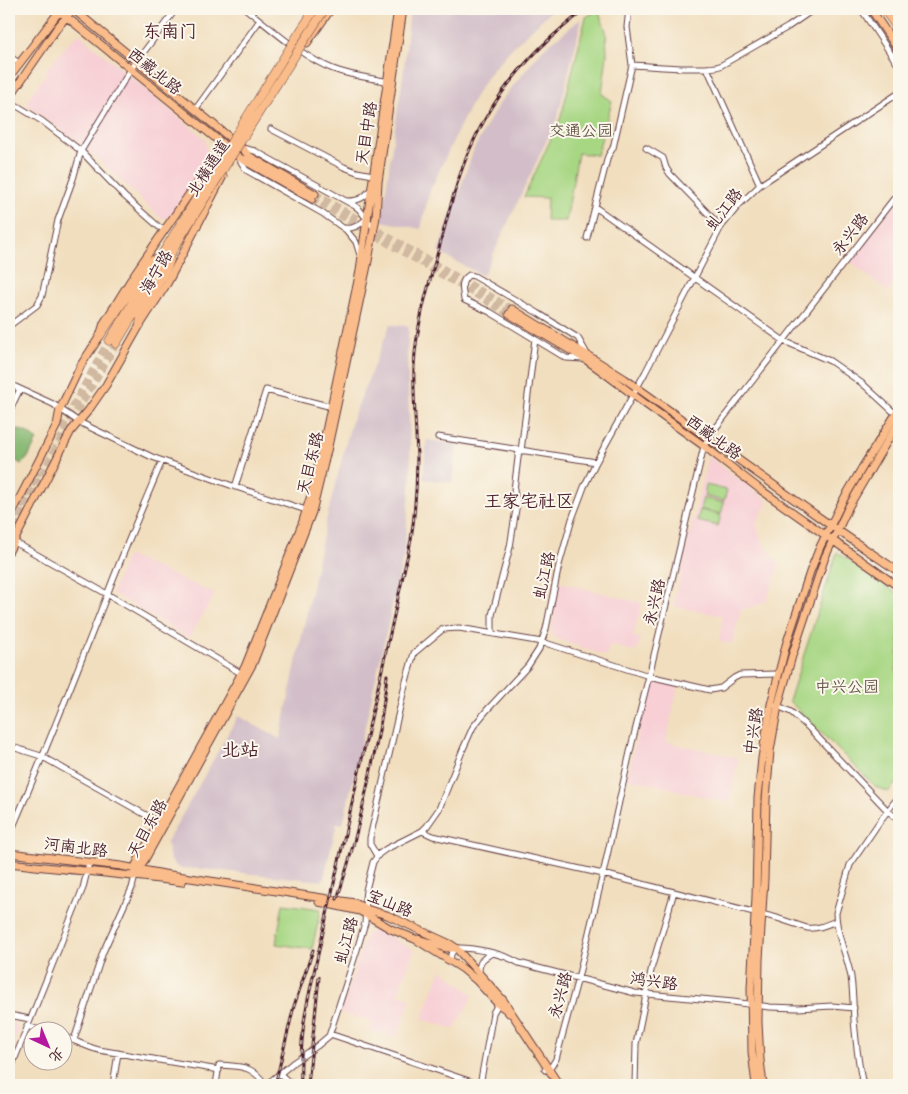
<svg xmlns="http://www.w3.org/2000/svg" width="908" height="1094" font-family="Sriracha,'LXGW WenKai TC',sans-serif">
<rect width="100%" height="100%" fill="#fbf7ec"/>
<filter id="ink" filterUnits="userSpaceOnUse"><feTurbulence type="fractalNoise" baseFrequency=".02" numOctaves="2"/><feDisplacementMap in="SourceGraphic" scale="10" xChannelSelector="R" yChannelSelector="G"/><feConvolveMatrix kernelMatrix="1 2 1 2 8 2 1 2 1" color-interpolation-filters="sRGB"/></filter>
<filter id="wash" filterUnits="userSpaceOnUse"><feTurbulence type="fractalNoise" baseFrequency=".0096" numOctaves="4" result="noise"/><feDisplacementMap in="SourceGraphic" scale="20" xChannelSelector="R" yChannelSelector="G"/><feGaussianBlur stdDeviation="1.12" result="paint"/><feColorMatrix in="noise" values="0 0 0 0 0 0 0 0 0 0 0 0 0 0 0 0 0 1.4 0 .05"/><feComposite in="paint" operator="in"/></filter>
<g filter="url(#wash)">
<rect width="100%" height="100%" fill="#f1debe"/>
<path fill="#f7cfd5" d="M 79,34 L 205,139 L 208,157 L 170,218 L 161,218 L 79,142 L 27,106 L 28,101 L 30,96 L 44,77 L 47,68 L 52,64 L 67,44 Z
M 899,198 L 899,277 L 888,292 L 850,261 Z
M 708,456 L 768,501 L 756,524 L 762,541 L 779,565 L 766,602 L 741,610 L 732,644 L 719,641 L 723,616 L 673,606 Z
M 127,555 L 215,594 L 189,638 L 112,593 Z
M 559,582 L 642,603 L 633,636 L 640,638 L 637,652 L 610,645 L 606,656 L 555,638 L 551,633 Z
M 656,681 L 678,686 L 666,742 L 739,758 L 729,803 L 627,778 L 637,736 L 650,687 Z
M 373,930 L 378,930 L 414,950 L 398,994 L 411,999 L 397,1037 L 369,1031 L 372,1021 L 340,1013 L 366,935 L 370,932 Z
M 441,969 L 473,995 L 454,1029 L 422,1019 Z
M 9,1021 L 16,1024 L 18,1028 L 18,1032 L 13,1044 L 9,1043 Z"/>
<path fill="#d2bdc8" d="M 410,9 L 553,9 L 511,49 L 489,74 L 474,98 L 459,128 L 429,193 L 421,229 L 382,221 L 392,147 L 403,77 Z
M 582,18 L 558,116 L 483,276 L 438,252 L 474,149 L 499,103 L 543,49 Z
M 390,325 L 409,326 L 407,351 L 411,478 L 404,553 L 343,824 L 337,823 L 323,881 L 204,869 L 178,868 L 170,859 L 167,842 L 238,716 L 280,739 L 326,521 L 352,420 Z
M 427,440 L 457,444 L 452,482 L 423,479 Z"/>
<path fill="#a8d784" stroke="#797b58" d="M 598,10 L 606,31 L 607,55 L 602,94 L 612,101 L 597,155 L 578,153 L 566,221 L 546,221 L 547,198 L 524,197 L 561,117 L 586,17 Z
M 706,485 L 727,490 L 724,501 L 704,496 Z
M 703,498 L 724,503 L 721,514 L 700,509 Z
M 700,510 L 721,515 L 718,526 L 697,521 Z
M 837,552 L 899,595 L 899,647 L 896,671 L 899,674 L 899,775 L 898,781 L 888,792 L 876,787 L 789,701 Z
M 283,904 L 321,909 L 312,949 L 276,944 Z"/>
<path fill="#86b872" stroke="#686c4e" d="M 9,427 C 18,429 31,432 37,440 L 27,459 L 21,464 L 9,456 Z"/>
</g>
<g filter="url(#ink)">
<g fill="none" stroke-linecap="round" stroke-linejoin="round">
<path stroke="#d0b8a1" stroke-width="7" stroke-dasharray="7 3.5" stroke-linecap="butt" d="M 315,194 L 512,309
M 312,199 L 509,314"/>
<path stroke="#d0b8a1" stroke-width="8" stroke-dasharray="8 4" stroke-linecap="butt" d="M 61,429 L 109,341
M 9,528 L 38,472
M 9,539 L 64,433 L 116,344"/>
<g stroke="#633c41" stroke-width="7">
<path id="minor" d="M 246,9 C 272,29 302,57 333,69 C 351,76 371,78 390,82
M 629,9 L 627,27 L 632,65 C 651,66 670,68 688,68 C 699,68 710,69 720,66 L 788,27 L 814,9
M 861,9 L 899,66
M 9,56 L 19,63
M 707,68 L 760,185
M 9,101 L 42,121 L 81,151 L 124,196 L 159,227 L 166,229
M 195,110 L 260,20
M 271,129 L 344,167 L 357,172 L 373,175
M 242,148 L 255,151 L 355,206 L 359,209 L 374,228
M 646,148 L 663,158 L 666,168 L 670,174 L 721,227
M 238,157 L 246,170 L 322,213 L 346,230 L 356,242 L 360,255
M 347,201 C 359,201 364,198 371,189
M 595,207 L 784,341 L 830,361 L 863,384 L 899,417
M 345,228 C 354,230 361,223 368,218
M 587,238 L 608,156 L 613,148 L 632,65
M 9,326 L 37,305 L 42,296 L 58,220 L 73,179 L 81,151 L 131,69 L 176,9
M 583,359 L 566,358 L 490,312 L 464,300 C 463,290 459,282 469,275 L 474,276 L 538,313 L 578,338 L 587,354
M 9,384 L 53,404 L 79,422 L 152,457 L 230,485 L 309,511
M 9,412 L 20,389
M 438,437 L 596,462
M 521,451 L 535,339
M 235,487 L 266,390 L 332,407
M 9,539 L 107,594 L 244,675
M 492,633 L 492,615 L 510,547 L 517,503 C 517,498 514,495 514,490 L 519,450
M 776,705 L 791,712 L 809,728 L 888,811 L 899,820
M 9,746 L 41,756 L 162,824
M 422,831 L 433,836 L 603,874 L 777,918 L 807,928 C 818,929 826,925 836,921
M 9,836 C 44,756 75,676 107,595 C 124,550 143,506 162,461
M 377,856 L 370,844 L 370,838 L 405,685 L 414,653 L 443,629 L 459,628 L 542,642 L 649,676 L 710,690 L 721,688 L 734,678 L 740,675 L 778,674
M 451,961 C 450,955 451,952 456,948 C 473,947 504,954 519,963 L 635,993 L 647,994 L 733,1002 L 770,1007 L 798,1008 L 832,1006 L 854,1008
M 479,973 C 479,961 482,959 492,953
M 9,1015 L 30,1019
M 27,1026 L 46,1032
M 330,1034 L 481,1085
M 62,1036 C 75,1040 86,1047 99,1050 L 219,1070
M 74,1040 L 103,952 L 132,888 L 135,876
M 545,1070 L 551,1067 L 556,1059 L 578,978 L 603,874 L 632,743 L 649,676 L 704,446 L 708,438 L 899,192
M 9,1073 L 83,888 L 89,863
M 279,1073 L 290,1083 L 294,1085
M 113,1085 L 118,1053
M 216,1085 L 219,1065 C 243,1067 251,1065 266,1085
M 266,1085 L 294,1062 L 317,1046 L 329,1036 L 356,953 L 365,923 L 366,909 L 365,899 L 366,890 L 373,862 L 379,854 L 386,849 L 422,831 L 427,826 L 439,809 L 463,749 L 473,727 L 487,710 L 528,666 L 539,649 L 546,629 L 559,565 L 572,519 L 584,487 L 596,462 L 645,373 L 721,227 L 739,205 L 760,185 L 899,93
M 480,1085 L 493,1013 L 498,1004 L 500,1002
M 635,1085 L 636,1044 L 652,966 L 674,892
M 863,1085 C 858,1064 856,1042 854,1020 C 853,1005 853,991 851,977 C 847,955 836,935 836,913 L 850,865 L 880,821 L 899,796
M 894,1085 L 899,1085"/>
</g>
<g stroke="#633c41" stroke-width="9">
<path id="major" d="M 57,9 L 240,158 L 312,199
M 871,9 L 899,51
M 307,43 L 331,9
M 9,77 L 61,9
M 9,98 L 57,28 L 73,9 L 241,147 L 249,156 L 315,194
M 512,309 L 587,355 L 625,379 L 830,525 L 899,572
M 509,314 L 585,359 L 603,372 L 644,403 L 704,446 L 761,490 L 899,587
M 9,519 L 57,425 L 60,409 L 81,365 L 100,336 L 104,323 L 135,273 L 190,193 L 218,158
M 9,551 L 71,431 L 88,411 L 106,385 L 140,325 L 168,282 L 223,176
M 9,853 L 121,866 L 164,874 L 355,903 L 366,909 L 387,915 L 450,944 L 456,948 L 503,1000 L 559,1085
M 9,863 C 67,870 125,874 182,882
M 135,876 L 139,870 L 253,663 L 312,512 L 327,451 L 368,261 L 376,217 L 378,182 L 403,9
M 135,876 L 134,869 L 140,857 L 245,667 L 302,524 L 312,492 L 322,450 L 360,271 L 364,240 L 398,9
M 319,902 L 360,911 L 391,929 L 415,939 L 463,969 L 476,980 L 498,1004 L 507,1010 L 509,1013
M 418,939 L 446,948 L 456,948
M 756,1085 L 752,1052 L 751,988 L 756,897 L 758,798 L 762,758 L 771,704 L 786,645 L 810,572 L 820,547 L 842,502 L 862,468 L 899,409
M 763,1085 L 760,1060 L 758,1022 L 759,960 L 764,879 L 766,800 L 770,751 L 778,706 L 792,656 L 825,557 L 849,506 L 880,453 L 899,422"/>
</g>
<g stroke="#633c41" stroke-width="9">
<path id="highway" d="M 884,9 L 899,31
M 896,9 L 899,14
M 140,325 L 141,312 L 166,271 L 170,260
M 100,336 L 151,261 L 159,257
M 109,341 L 181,223
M 116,344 L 187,227"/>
</g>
<use href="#minor" stroke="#fff" stroke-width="5"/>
<use href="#major" stroke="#f9bc8a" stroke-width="7"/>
<use href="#highway" stroke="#f9bc8a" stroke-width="8"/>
<g stroke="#4a1f2b" stroke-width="3">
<path id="rail" d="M 337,899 C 349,864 358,828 366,792 C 375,752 383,716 387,675
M 275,1085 L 294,1006 L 313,950
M 301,1085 C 300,1056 302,1028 308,999 L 411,540 C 415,513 417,485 417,457 C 416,427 413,397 414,366 C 416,326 428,287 439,248 C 447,219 454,189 465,161 C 489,99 533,48 586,9
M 308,1085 L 319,977"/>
</g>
<use href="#rail" stroke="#fbf7ec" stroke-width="1" stroke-dasharray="4" stroke-linecap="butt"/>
<g stroke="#633c41" stroke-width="9" stroke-linecap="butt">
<path id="highway-bridge" d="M 181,223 L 297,36 L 315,9
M 187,227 L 304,41 L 325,9"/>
</g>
<use href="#highway-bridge" stroke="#f9bc8a" stroke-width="8"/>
</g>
</g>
<g text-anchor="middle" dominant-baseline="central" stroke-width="4" stroke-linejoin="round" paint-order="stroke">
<g font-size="16" fill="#4a1f2b" stroke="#fbf7ec">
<text transform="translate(155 71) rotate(39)">西藏北路</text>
<text transform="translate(366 133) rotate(-81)">天目中路</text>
<text transform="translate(208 168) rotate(-57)">北横通道</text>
<text transform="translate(724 209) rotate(-52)">虬江路</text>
<text transform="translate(850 234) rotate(-52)">永兴路</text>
<text transform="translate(156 272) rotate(-60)">海宁路</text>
<text transform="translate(714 437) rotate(36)">西藏北路</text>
<text transform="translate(310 463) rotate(-76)">天目东路</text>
<text transform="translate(544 575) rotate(-77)">虬江路</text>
<text transform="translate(654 602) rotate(-77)">永兴路</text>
<text transform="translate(753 731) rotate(-81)">中兴路</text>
<text transform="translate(147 828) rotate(-61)">天目东路</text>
<text transform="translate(76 847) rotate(7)">河南北路</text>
<text transform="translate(390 903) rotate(22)">宝山路</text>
<text transform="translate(346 940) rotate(-75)">虬江路</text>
<text transform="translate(654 981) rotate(8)">鸿兴路</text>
<text transform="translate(560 995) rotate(-75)">永兴路</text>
</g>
<g font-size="16" fill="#665646" stroke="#fbf7ec">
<text x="581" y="130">交通公园</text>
<text x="847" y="686">中兴公园</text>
</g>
<g font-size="18" fill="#4a1f2b" stroke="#fbf7ec">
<text x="170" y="31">东南门</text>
<text x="529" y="501">王家宅社区</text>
</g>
<g font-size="19" fill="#4a1f2b" stroke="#fbf7ec">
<text x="240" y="749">北站</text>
</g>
</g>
<rect width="908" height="1094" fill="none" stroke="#fbf7ec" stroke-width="30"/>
<g transform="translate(48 1046) rotate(136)"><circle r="24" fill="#fbf7ec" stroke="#b4a19f"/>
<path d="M0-4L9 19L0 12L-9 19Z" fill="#b5179e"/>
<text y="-8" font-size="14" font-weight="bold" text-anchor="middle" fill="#4a1f2b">北</text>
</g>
</svg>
